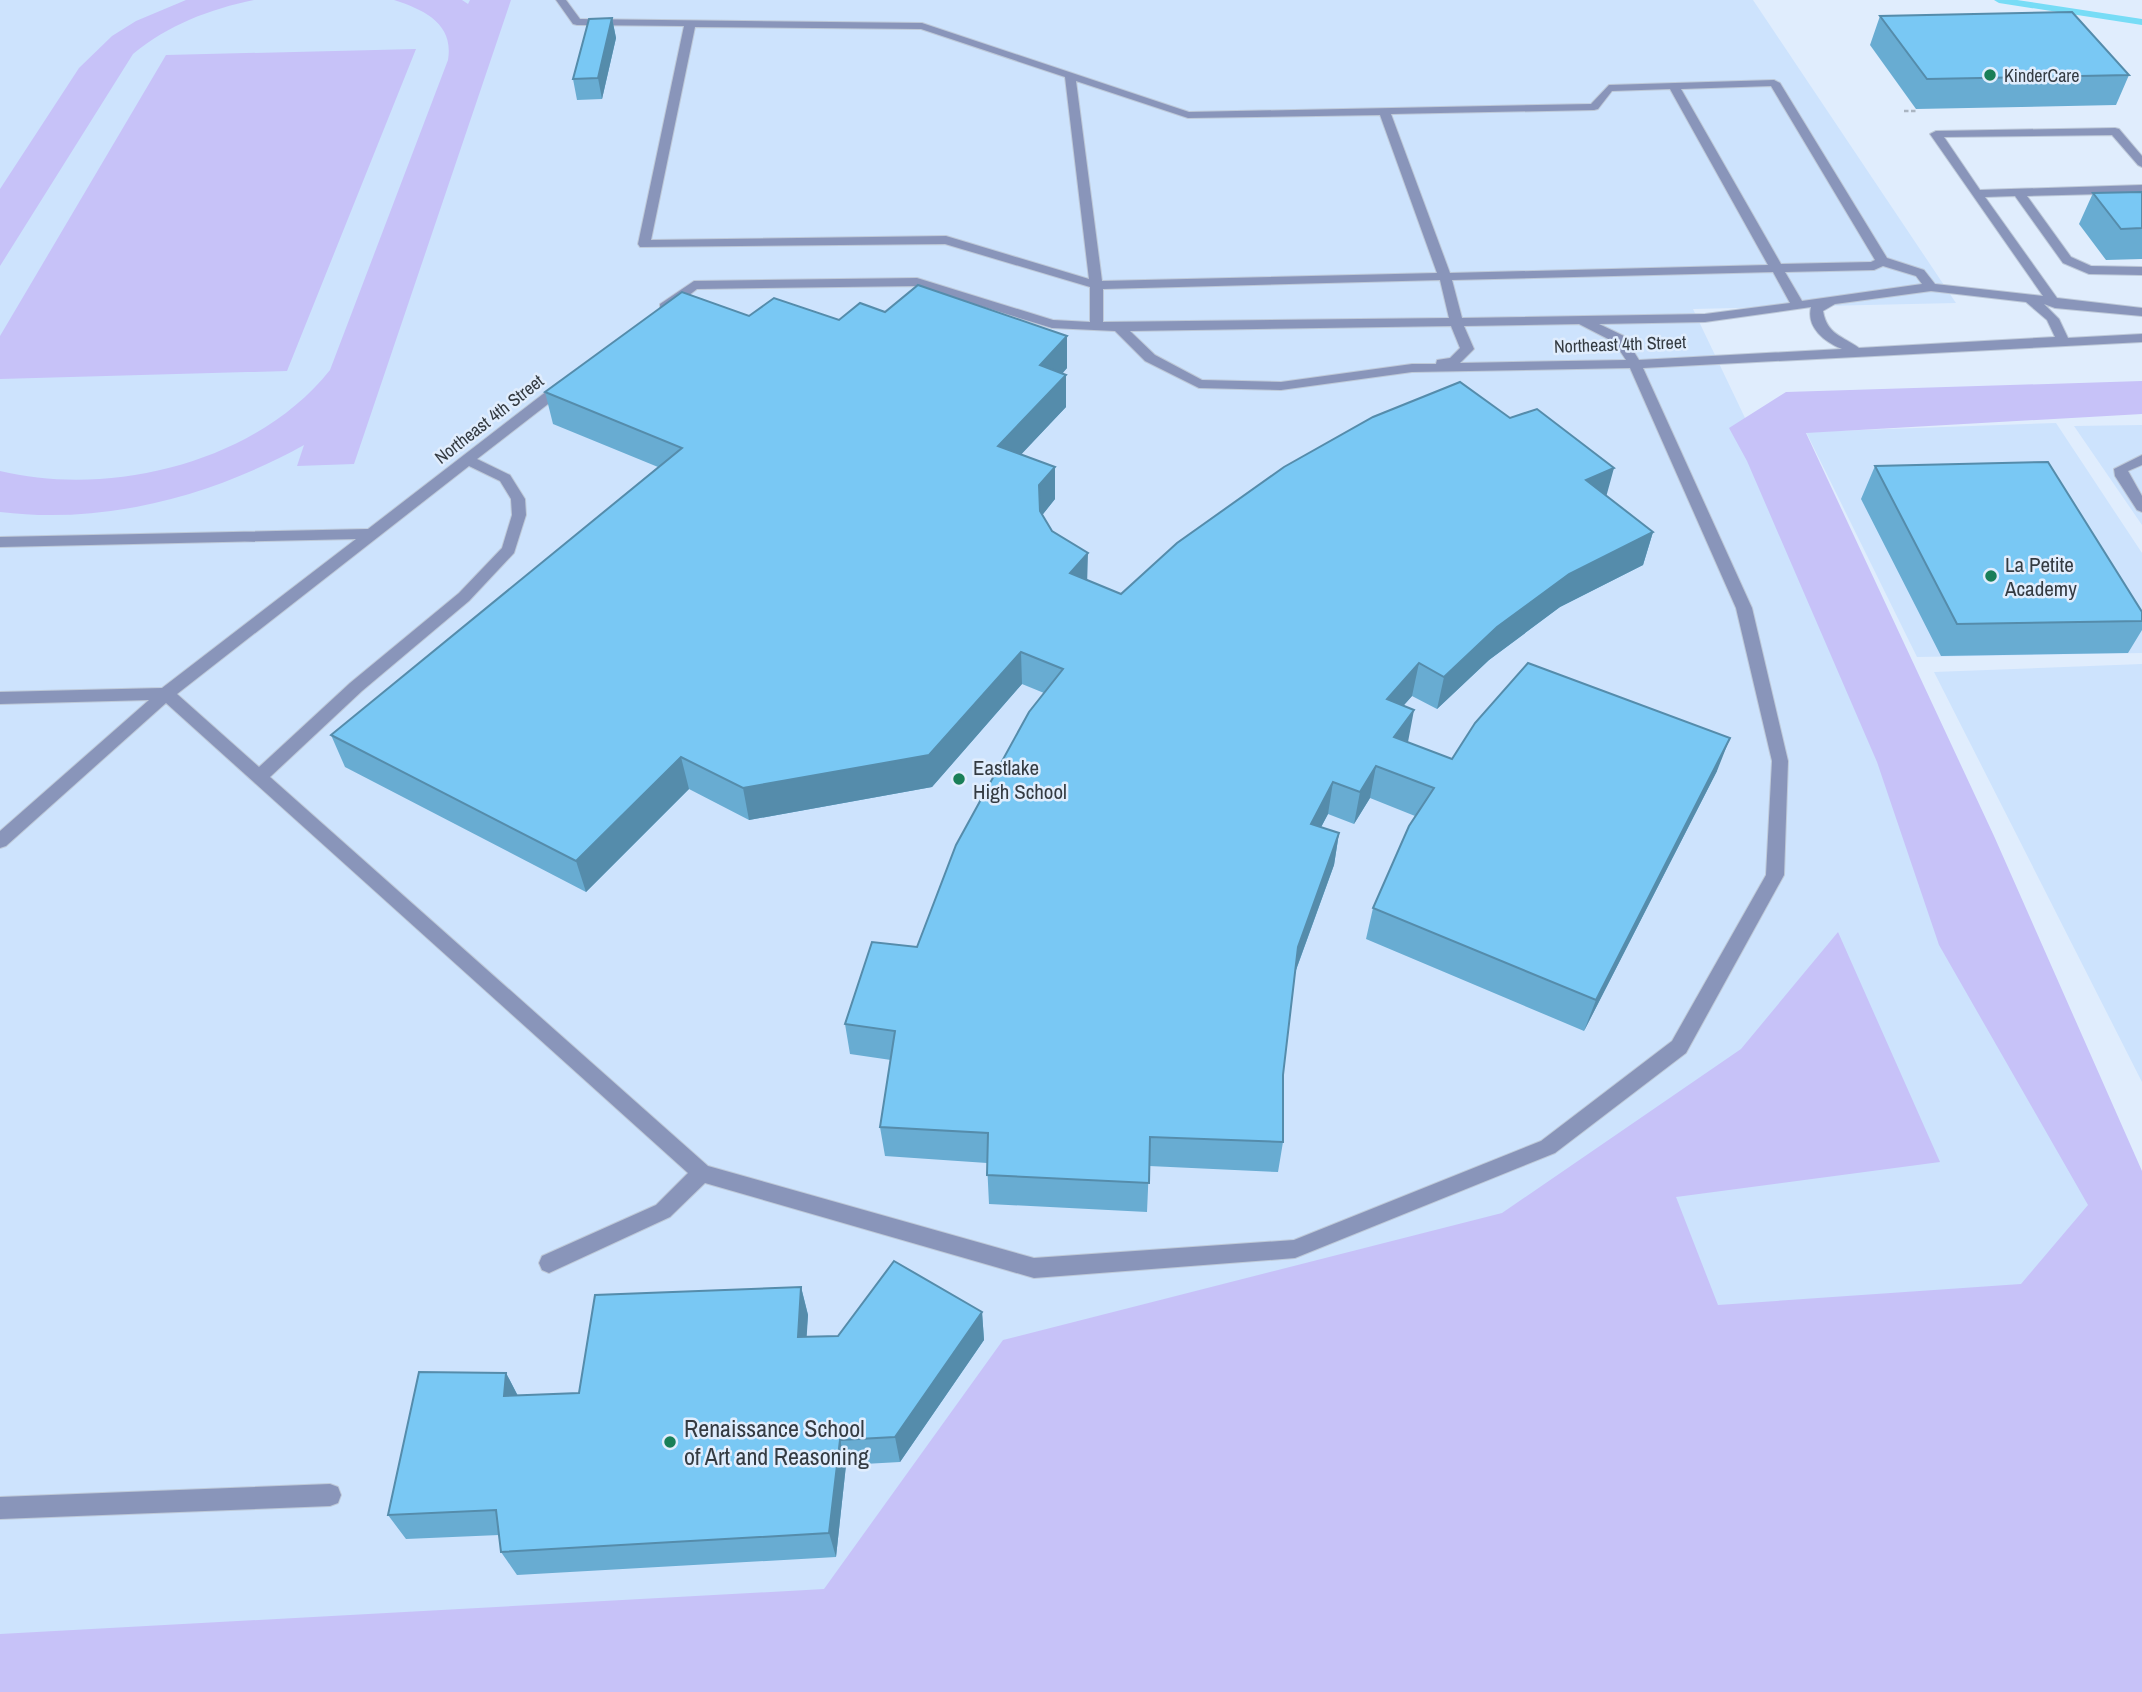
<svg xmlns="http://www.w3.org/2000/svg" width="2142" height="1692" font-family="'Archivo Narrow',sans-serif">
<rect width="100%" height="100%" fill="#e0edfd"/>
<path fill="#cde3fd" d="M 0,0 L 1753,0 L 1956,303 L 1693,309 L 2142,1250 L 2142,1594 L 0,1692 Z
M 2056,423 L 2142,553 L 2142,653 L 1917,657 L 1806,432 Z
M 2142,425 L 2142,525 L 2074,426 Z
M 2142,664 L 2142,1082 L 1934,672 Z"/>
<path fill="#c7c2f8" d="M 186,0 L 254,0 C 210,9 168,25 133,54 L 0,266 L 0,189 L 79,68 L 112,36 L 136,21 Z
M 394,0 L 462,0 L 468,4 L 470,0 L 511,0 L 354,464 L 297,466 L 304,445 C 212,496 106,525 0,512 L 0,471 C 112,498 257,462 330,370 L 448,60 C 454,24 425,10 394,0 Z
M 416,49 L 287,371 L 0,379 L 0,336 L 166,55 Z
M 2142,381 L 2142,414 L 1806,433 L 1994,836 L 2142,1171 L 2142,1692 L 0,1692 L 0,1634 L 824,1589 L 1003,1340 L 1502,1213 L 1741,1049 L 1838,932 L 1940,1162 L 1676,1197 L 1718,1305 L 2021,1284 L 2088,1205 L 1939,945 L 1877,762 L 1747,461 L 1729,428 L 1786,392 Z"/>
<g fill="none" stroke-linecap="round" stroke-linejoin="round">
<path fill="#77dcf6" fill-rule="evenodd" d="M 1994,0 L 2017,0 L 2142,19 L 2142,25 L 1999,3 Z"/>
<g stroke="#bec9d8" stroke-width="2">
<path id="minor" d="M 556,0 L 566,0 L 580,19 L 922,23 L 1189,112 L 1591,104 L 1609,85 L 1774,80 L 1780,83 L 1887,258 L 1924,270 L 1935,284 L 2043,296 L 1930,134 L 1936,131 L 2115,128 L 2119,129 L 2142,156 L 2142,167 L 2138,165 L 2112,135 L 1944,137 L 1980,190 L 2142,185 L 2142,193 L 2027,196 L 2071,257 L 2091,266 L 2142,267 L 2142,275 L 2089,274 L 2063,263 L 2015,196 L 1985,197 L 2057,298 L 2142,308 L 2142,316 L 2055,308 L 2044,304 L 2059,319 L 2068,338 L 2142,334 L 2142,342 L 1643,368 L 1752,608 L 1788,761 L 1784,875 L 1686,1053 L 1555,1153 L 1295,1258 L 1034,1278 L 705,1183 L 670,1217 L 549,1273 L 542,1270 L 539,1263 L 542,1256 L 656,1205 L 688,1173 L 166,703 L 6,846 L 0,848 L 0,831 L 149,700 L 0,704 L 0,692 L 162,688 L 356,539 L 0,547 L 0,537 L 368,529 L 560,381 L 570,381 L 570,387 L 477,459 L 510,475 L 525,499 L 526,515 L 514,553 L 469,601 L 362,691 L 270,777 L 708,1166 L 1034,1258 L 1294,1240 L 1541,1141 L 1672,1041 L 1766,875 L 1772,761 L 1736,608 L 1630,368 L 1412,372 L 1281,390 L 1199,388 L 1145,361 L 1115,331 L 1052,328 L 916,286 L 697,289 L 670,310 L 660,310 L 660,304 L 694,281 L 917,278 L 1053,320 L 1090,322 L 1090,287 L 945,244 L 640,247 L 638,244 L 684,26 L 577,25 L 573,24 ZM 695,27 L 921,29 L 1065,77 L 1089,279 L 946,236 L 651,240 ZM 1076,81 L 1188,118 L 1380,115 L 1437,273 L 1102,281 ZM 1771,86 L 1875,260 L 1871,262 L 1781,264 L 1681,89 ZM 1670,89 L 1768,265 L 1450,273 L 1391,114 L 1594,110 L 1598,109 L 1612,91 ZM 1883,266 L 1916,276 L 1922,284 L 1802,301 L 1785,272 L 1874,270 ZM 1773,272 L 1790,303 L 1705,314 L 1462,318 L 1452,280 ZM 1440,280 L 1449,318 L 1103,322 L 1103,289 ZM 1931,291 L 2026,302 L 2047,320 L 2055,337 L 1859,348 C 1843,336 1827,335 1823,311 L 1835,304 ZM 1811,307 C 1806,328 1825,342 1842,349 L 1639,360 L 1624,336 L 1599,324 L 1705,322 ZM 1579,324 L 1614,342 L 1626,360 L 1460,363 L 1474,349 L 1464,326 ZM 1451,326 L 1460,348 L 1450,358 L 1437,360 L 1436,364 L 1412,364 L 1281,382 L 1202,380 L 1155,355 L 1130,331 ZM 469,466 L 500,481 L 511,499 L 512,515 L 502,548 L 459,593 L 350,683 L 259,767 L 177,694 Z
M 2142,455 L 2142,465 L 2128,471 L 2142,496 L 2142,512 L 2137,510 L 2115,476 L 2114,469 Z
M 330,1484 L 338,1487 L 341,1495 L 338,1503 L 330,1506 L 0,1519 L 0,1497 Z"/>
</g>
<path stroke="#aab5c2" stroke-width="2.5" stroke-dasharray="4.5 2.5" stroke-linecap="butt" d="M 1904,111 L 1916,111"/>
<use href="#minor" fill="#8995ba" fill-rule="evenodd"/>
</g>
<path fill="#68acd2" d="M 1880,16 L 2129,75 L 2116,105 L 1916,109 L 1870,45 Z
M 612,18 L 616,38 L 602,99 L 577,100 L 573,79 Z
M 2142,192 L 2142,259 L 2106,260 L 2079,224 L 2093,193 Z
M 885,312 L 1067,336 L 1067,368 L 1062,374 L 1066,375 L 1066,407 L 1021,454 L 1055,499 L 1042,515 L 1052,531 L 1087,580 L 1121,594 L 1606,496 L 1653,532 L 1643,565 L 1560,607 L 1489,660 L 1437,709 L 1412,696 L 1404,705 L 1407,742 L 1452,759 L 1717,771 L 1584,1031 L 1366,939 L 1373,908 L 1415,816 L 1370,798 L 1354,824 L 1328,814 L 1321,827 L 1339,833 L 1334,865 L 1295,973 L 1283,1075 L 1283,1142 L 1278,1172 L 1149,1166 L 1147,1212 L 989,1204 L 987,1163 L 885,1156 L 880,1127 L 891,1060 L 850,1054 L 845,1024 L 917,947 L 1044,693 L 1022,684 L 932,787 L 749,820 L 689,789 L 586,892 L 345,767 L 331,735 L 658,467 L 553,424 L 545,392 L 749,316 L 839,320 Z
M 1875,466 L 2142,612 L 2142,630 L 2128,653 L 1941,656 L 1861,499 Z
M 801,1287 L 808,1315 L 806,1337 L 838,1336 L 982,1312 L 984,1340 L 900,1462 L 846,1465 L 836,1557 L 517,1575 L 501,1552 L 499,1535 L 406,1539 L 388,1515 L 506,1373 L 518,1396 L 579,1393 Z"/>
<path fill="#558cab" d="M 612,18 L 616,38 L 602,99 L 598,78 Z
M 1067,336 L 1067,368 L 1041,397 L 1040,365 Z
M 1066,375 L 1066,407 L 999,478 L 998,446 Z
M 1055,467 L 1055,499 L 1040,518 L 1039,485 Z
M 1614,468 L 1605,501 L 1586,480 Z
M 1653,532 L 1643,565 L 1560,607 L 1489,660 L 1437,709 L 1444,677 L 1497,627 L 1569,574 Z
M 1088,553 L 1087,586 L 1070,573 Z
M 1021,652 L 1022,684 L 932,787 L 749,820 L 743,788 Z
M 1419,663 L 1412,696 L 1381,731 L 1387,699 Z
M 1414,710 L 1408,742 L 1394,737 Z
M 1730,738 L 1717,771 L 1584,1031 L 1596,1000 Z
M 681,757 L 689,789 L 586,892 L 576,861 Z
M 1376,766 L 1370,798 L 1354,824 L 1360,792 Z
M 1333,782 L 1328,814 L 1306,856 L 1311,824 Z
M 1339,833 L 1334,865 L 1293,978 L 1298,947 Z
M 801,1287 L 808,1315 L 805,1364 L 798,1337 Z
M 982,1312 L 984,1340 L 900,1462 L 895,1437 Z
M 506,1373 L 520,1400 L 504,1396 Z
M 840,1440 L 846,1465 L 836,1557 L 829,1533 Z"/>
<path fill="#79c8f4" stroke="#558cab" stroke-width="2" d="M 2072,12 L 2129,75 L 1927,79 L 1880,16 Z
M 612,18 L 598,78 L 573,79 L 589,19 Z
M 2142,192 L 2142,228 L 2121,229 L 2093,193 Z
M 918,285 L 1067,336 L 1040,365 L 1066,375 L 998,446 L 1055,467 L 1039,485 L 1040,511 L 1052,531 L 1088,553 L 1070,573 L 1121,594 L 1177,543 L 1284,467 L 1373,417 L 1460,382 L 1510,418 L 1537,409 L 1614,468 L 1586,480 L 1653,532 L 1569,574 L 1497,627 L 1444,677 L 1419,663 L 1387,699 L 1414,710 L 1394,737 L 1452,759 L 1475,723 L 1528,663 L 1730,738 L 1596,1000 L 1373,908 L 1409,826 L 1434,788 L 1376,766 L 1360,792 L 1333,782 L 1311,824 L 1339,833 L 1298,947 L 1283,1075 L 1283,1142 L 1150,1137 L 1149,1183 L 987,1175 L 988,1133 L 880,1127 L 895,1031 L 845,1024 L 872,942 L 917,947 L 956,845 L 1029,712 L 1063,669 L 1021,652 L 929,755 L 743,788 L 681,757 L 576,861 L 331,735 L 682,448 L 545,392 L 682,292 L 749,316 L 774,298 L 839,320 L 860,303 L 885,312 Z
M 2048,462 L 2142,612 L 2142,621 L 1957,624 L 1875,466 Z
M 894,1261 L 982,1312 L 895,1437 L 840,1440 L 829,1533 L 501,1552 L 496,1510 L 388,1515 L 419,1372 L 506,1373 L 504,1396 L 579,1393 L 595,1295 L 801,1287 L 798,1337 L 838,1336 Z"/>
<g fill="#197f58" stroke="#e0edfd" stroke-width="2.5">
<circle cx="1990" cy="75" r="7"/>
<circle cx="1991" cy="576" r="7"/>
<circle cx="959" cy="779" r="7"/>
<circle cx="670" cy="1442" r="7"/>
</g>
<g text-anchor="middle" dominant-baseline="central" stroke-width="5" stroke-linejoin="round" paint-order="stroke">
<g font-size="18" fill="#343b42" stroke="#e0edfd" text-anchor="start">
<text x="2004" y="75">KinderCare</text>
</g>
<g font-size="18" fill="#343b42" stroke="#e0edfd">
<text transform="translate(1620 344) rotate(-2)">Northeast 4th Street</text>
<text transform="translate(489 419) rotate(-38)">Northeast 4th Street</text>
</g>
<g font-size="21" fill="#343b42" stroke="#e0edfd" text-anchor="start">
<text x="2005" y="564">La Petite<tspan x="2005" dy="24">Academy</tspan></text>
<text x="973" y="767">Eastlake<tspan x="973" dy="24">High School</tspan></text>
</g>
<g font-size="24" fill="#343b42" stroke="#e0edfd" text-anchor="start">
<text x="684" y="1428">Renaissance School<tspan x="684" dy="28">of Art and Reasoning</tspan></text>
</g>
</g>
</svg>
